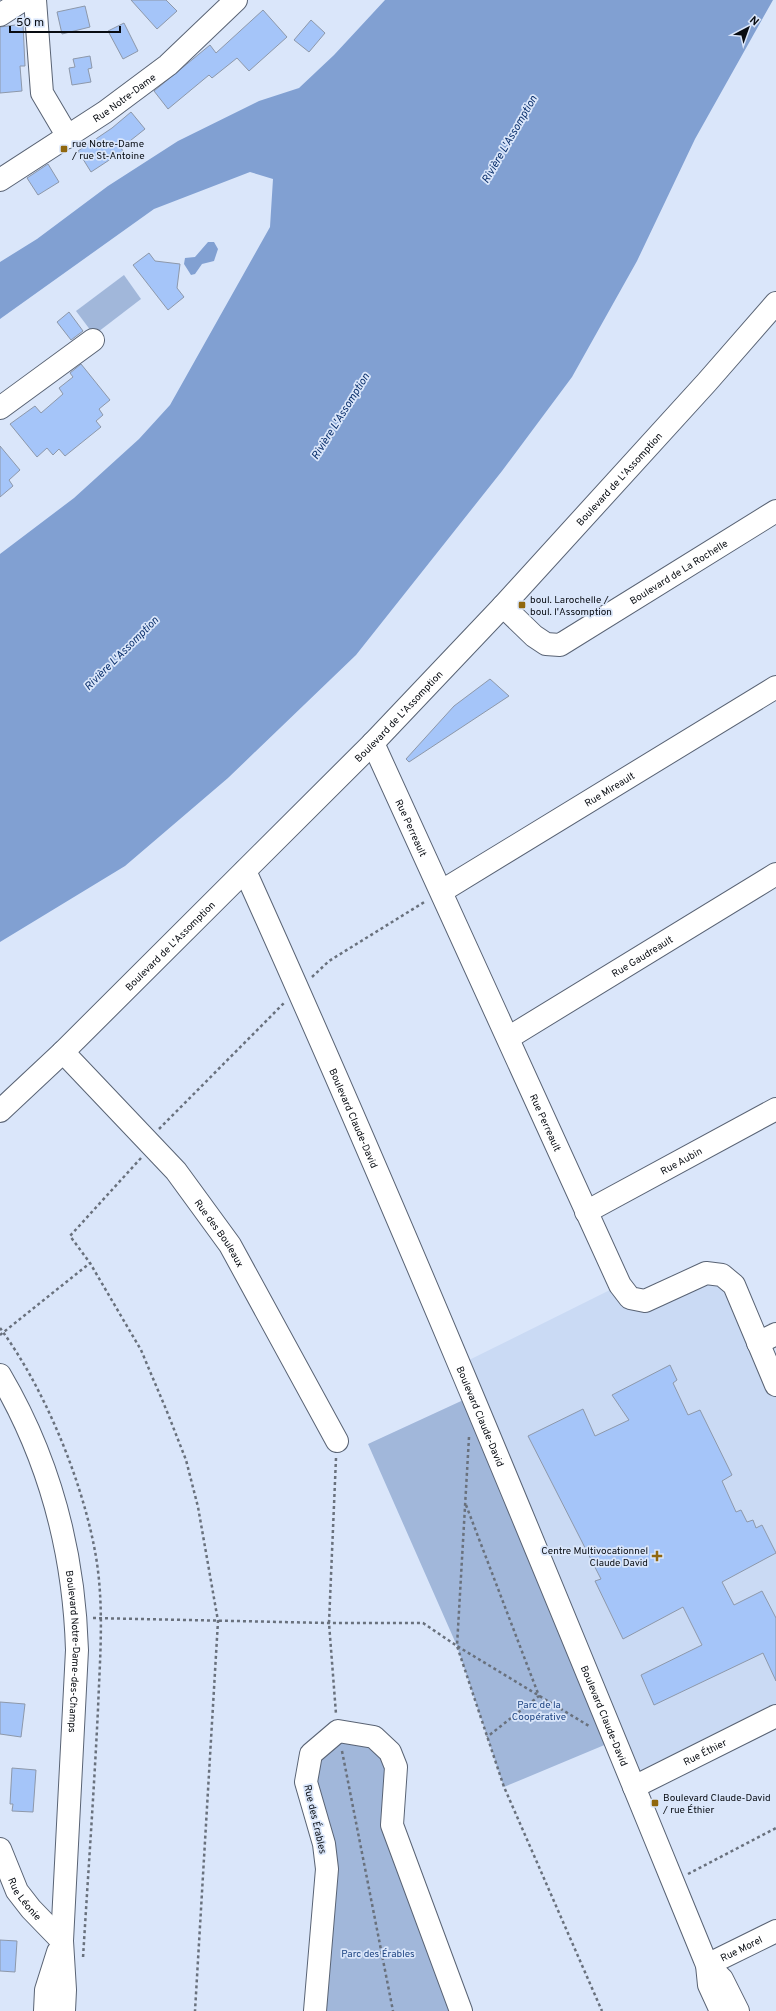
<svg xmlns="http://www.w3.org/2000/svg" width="776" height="2011" viewBox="0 0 776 2011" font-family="Overpass,sans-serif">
<rect width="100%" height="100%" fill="#dae6fa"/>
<path fill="#cadaf4" d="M722 1275 776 1385V1716L634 1787 467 1361 620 1285 630 1298Z"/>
<g fill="#a1b7da">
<path d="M124 275 141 299 94 335 76 311Z"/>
<path d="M472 1396 614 1741 504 1787 457 1646 368 1444Z"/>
<path d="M338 1731 390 1752 392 1825 461 2011H315L327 1869 311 1754Z"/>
</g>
<g fill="#81a0d2">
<path d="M385 0H773L695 139 637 261 572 377 502 471 356 655 228 778 125 866 0 942V554L74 498 139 439 170 405 270 227 273 179 250 172 154 209 0 319V262L37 239 108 186 178 141 259 101 299 88 334 55Z"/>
<path d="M208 242H214L218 249 214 261 202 264 195 274 191 275 184 264 185 258 195 257Z"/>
</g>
<g fill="#a5c5f9" stroke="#8d98aa">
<path d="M131 0H166L177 11 157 29Z"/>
<path d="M85 6 90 27 62 34 57 12Z"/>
<path d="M263 10 287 37 249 71 237 58 212 78 209 75 168 109 154 91 210 45 216 53Z"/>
<path d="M311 20 325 33 309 52 294 40Z"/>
<path d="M124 23 138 51 123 59 108 31Z"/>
<path d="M23 24 25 66H20L22 91 0 93V27Z"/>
<path d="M90 56 92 68 88 69 91 82 72 85 69 68 75 67 73 59Z"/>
<path d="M131 112 145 129 121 148 123 151 91 172 78 151 112 128Z"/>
<path d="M48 164 59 182 38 195 27 178Z"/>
<path d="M149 253 155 261 180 264 177 288 184 297 168 310 133 265Z"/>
<path d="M69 312 83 331 71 340 57 322Z"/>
<path d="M81 364 110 400 99 409 103 415 96 421 101 427 65 456 59 449 53 455 47 448 37 457 10 424 35 406 41 413 63 394 59 388 73 377 70 373Z"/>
<path d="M0 446 20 470 9 480 13 486 0 497Z"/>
<path d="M490 679 509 696 409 762 406 759 454 706Z"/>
<path d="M670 1365 677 1380 673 1383 688 1415 700 1410 732 1475 722 1481 736 1512 741 1510 747 1522 753 1520 756 1528 762 1525 776 1553 722 1582 734 1605 762 1591 776 1618V1681L763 1653 654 1705 641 1675 702 1645 683 1607 623 1639 595 1581 601 1579 528 1436 583 1409 595 1436 629 1420 612 1395Z"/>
<path d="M0 1702 25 1704 21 1737 0 1734Z"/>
<path d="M12 1768 36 1770 33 1812 12 1811 13 1804H10Z"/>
<path d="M0 1940 17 1941 15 1972 0 1971Z"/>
</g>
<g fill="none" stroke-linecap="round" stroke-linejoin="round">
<defs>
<g id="minor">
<path d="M35 0 42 93 68 137"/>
<path d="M0 15 23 0"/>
<path d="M0 408 93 340"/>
<path id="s1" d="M503 606 534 636 546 644 560 645 776 511"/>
<path id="s2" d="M373 743 620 1285 630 1298 645 1301 706 1273 722 1275 734 1285 776 1385"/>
<path id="s3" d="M245 871C408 1232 557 1599 707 1965L709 1985 721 2011"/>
<path id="s4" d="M442 891 776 687"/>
<path id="s5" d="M508 1038 776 874"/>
<path id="s6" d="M63 1052 176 1171 230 1245 337 1441"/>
<path id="s7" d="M0 1111 63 1052 373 743 503 606 707 382 776 303"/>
<path id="s8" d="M586 1212 776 1109"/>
<path d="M758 1343 776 1334"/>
<path id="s9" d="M634 1787 776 1716"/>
<path id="s10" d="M0 1849 17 1891 31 1909 62 1941"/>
<path id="s11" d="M707 1965 776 1931"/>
<path d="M714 1971 722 1979 738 2011"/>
<path d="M315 2011 327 1869 324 1844 306 1782 311 1754 338 1731 374 1737 390 1752 396 1767 392 1825 461 2011"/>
</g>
<g id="major">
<path id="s12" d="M0 180 105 112 168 65 236 0"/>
<path id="s13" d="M0 1375C50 1460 74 1551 77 1650L62 1941 65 1990 64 2011"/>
<path d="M45 2011 46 1990 58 1952"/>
</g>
</defs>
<use href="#minor" stroke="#596374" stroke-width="24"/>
<use href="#major" stroke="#596374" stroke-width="24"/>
<g stroke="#69717d" stroke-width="2.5" stroke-dasharray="3 3" stroke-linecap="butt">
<path d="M312 977 329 961 426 901"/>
<path d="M159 1129 285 1002"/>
<path d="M141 1158 70 1236 90 1263 141 1350 168 1414 186 1460 198 1507 218 1621 195 2011"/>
<path d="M0 1328C43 1386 80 1475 94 1546 105 1600 100 1655 98 1709 94 1792 88 1875 83 1958"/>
<path d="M0 1335 90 1263"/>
<path d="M469 1437 457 1646 589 1726"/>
<path d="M336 1458 329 1623 336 1714"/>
<path d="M466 1505 539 1696 487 1737"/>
<path d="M93 1618 329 1623H423L457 1646 504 1787 602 2011"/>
<path d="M342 1751 393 2011"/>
<path d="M688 1874 776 1828"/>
</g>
<use href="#minor" stroke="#fff" stroke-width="22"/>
<use href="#major" stroke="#fff" stroke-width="22"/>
</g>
<g fill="#90670e" stroke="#dae6fa" stroke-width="1.5">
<rect x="60" y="145" width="8" height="8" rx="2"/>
<rect x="518" y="601" width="8" height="8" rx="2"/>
<path d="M655 1550h4v4h4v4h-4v4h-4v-4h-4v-4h4z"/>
<rect x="651" y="1799" width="8" height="8" rx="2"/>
</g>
<g text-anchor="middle" stroke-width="3.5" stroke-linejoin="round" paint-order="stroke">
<g font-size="10" fill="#080c12" stroke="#dae6fa">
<text dy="4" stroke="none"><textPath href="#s12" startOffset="149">Rue Notre-Dame</textPath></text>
<text dy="4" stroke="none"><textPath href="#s7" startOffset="885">Boulevard de L'Assomption</textPath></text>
<text dy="4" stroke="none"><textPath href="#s1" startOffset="211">Boulevard de La Rochelle</textPath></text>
<text dy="4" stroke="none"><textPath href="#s7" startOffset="561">Boulevard de L'Assomption</textPath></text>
<text dy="4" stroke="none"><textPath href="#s4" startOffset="196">Rue Mireault</textPath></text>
<text dy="4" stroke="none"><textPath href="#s2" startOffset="93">Rue Perreault</textPath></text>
<text dy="4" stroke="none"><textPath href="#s7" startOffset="237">Boulevard de L'Assomption</textPath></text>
<text dy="4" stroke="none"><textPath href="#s5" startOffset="157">Rue Gaudreault</textPath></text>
<text dy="4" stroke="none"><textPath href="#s3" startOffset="270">Boulevard Claude-David</textPath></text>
<text dy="4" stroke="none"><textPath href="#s2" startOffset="417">Rue Perreault</textPath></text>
<text dy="4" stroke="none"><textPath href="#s8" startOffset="108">Rue Aubin</textPath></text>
<text dy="4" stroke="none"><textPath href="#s6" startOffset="240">Rue des Bouleaux</textPath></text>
<text dy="4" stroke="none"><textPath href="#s3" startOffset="594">Boulevard Claude-David</textPath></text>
<text dy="4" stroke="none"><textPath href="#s13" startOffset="290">Boulevard Notre-Dame-des-Champs</textPath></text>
<text dy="4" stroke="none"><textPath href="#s3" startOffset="918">Boulevard Claude-David</textPath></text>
<text dy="4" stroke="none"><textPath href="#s9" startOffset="79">Rue Éthier</textPath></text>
<text transform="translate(316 1819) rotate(77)" y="4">Rue des Érables</text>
<text dy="4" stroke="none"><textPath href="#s10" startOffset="56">Rue Léonie</textPath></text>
<text dy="4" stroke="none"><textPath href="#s11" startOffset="38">Rue Morel</textPath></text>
</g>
<g font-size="10" fill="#080c12" stroke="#dae6fa" text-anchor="start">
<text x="72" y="147">rue Notre-Dame<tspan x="72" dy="12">/ rue St-Antoine</tspan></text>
<text x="530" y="603">boul. Larochelle /<tspan x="530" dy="12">boul. l'Assomption</tspan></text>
<text x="648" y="1554" text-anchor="end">Centre Multivocationnel<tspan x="648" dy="12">Claude David</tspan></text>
<text x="663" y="1801">Boulevard Claude-David<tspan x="663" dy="12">/ rue Éthier</tspan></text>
</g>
<g font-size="10" fill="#214784" stroke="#dae6fa">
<text x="539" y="1708">Parc de la<tspan x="539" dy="12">Coopérative</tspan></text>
<text x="378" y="1957">Parc des Érables</text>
</g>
<g font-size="11" font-style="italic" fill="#0c316d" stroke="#dae6fa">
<text transform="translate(509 139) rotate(-60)" y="4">Rivière L'Assomption</text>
<text transform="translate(340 416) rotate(-58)" y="4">Rivière L'Assomption</text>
<text transform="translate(121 653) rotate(-45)" y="4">Rivière L'Assomption</text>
</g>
</g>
<g transform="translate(748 28) rotate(41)" stroke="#dae6fa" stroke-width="3" paint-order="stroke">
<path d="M0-3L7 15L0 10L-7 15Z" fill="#080c12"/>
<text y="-6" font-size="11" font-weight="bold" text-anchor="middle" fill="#080c12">N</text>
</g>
<path d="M10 26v6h110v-6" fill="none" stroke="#080c12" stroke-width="2"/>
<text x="16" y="26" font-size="12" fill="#080c12" stroke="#dae6fa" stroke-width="3" paint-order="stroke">50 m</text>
</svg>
